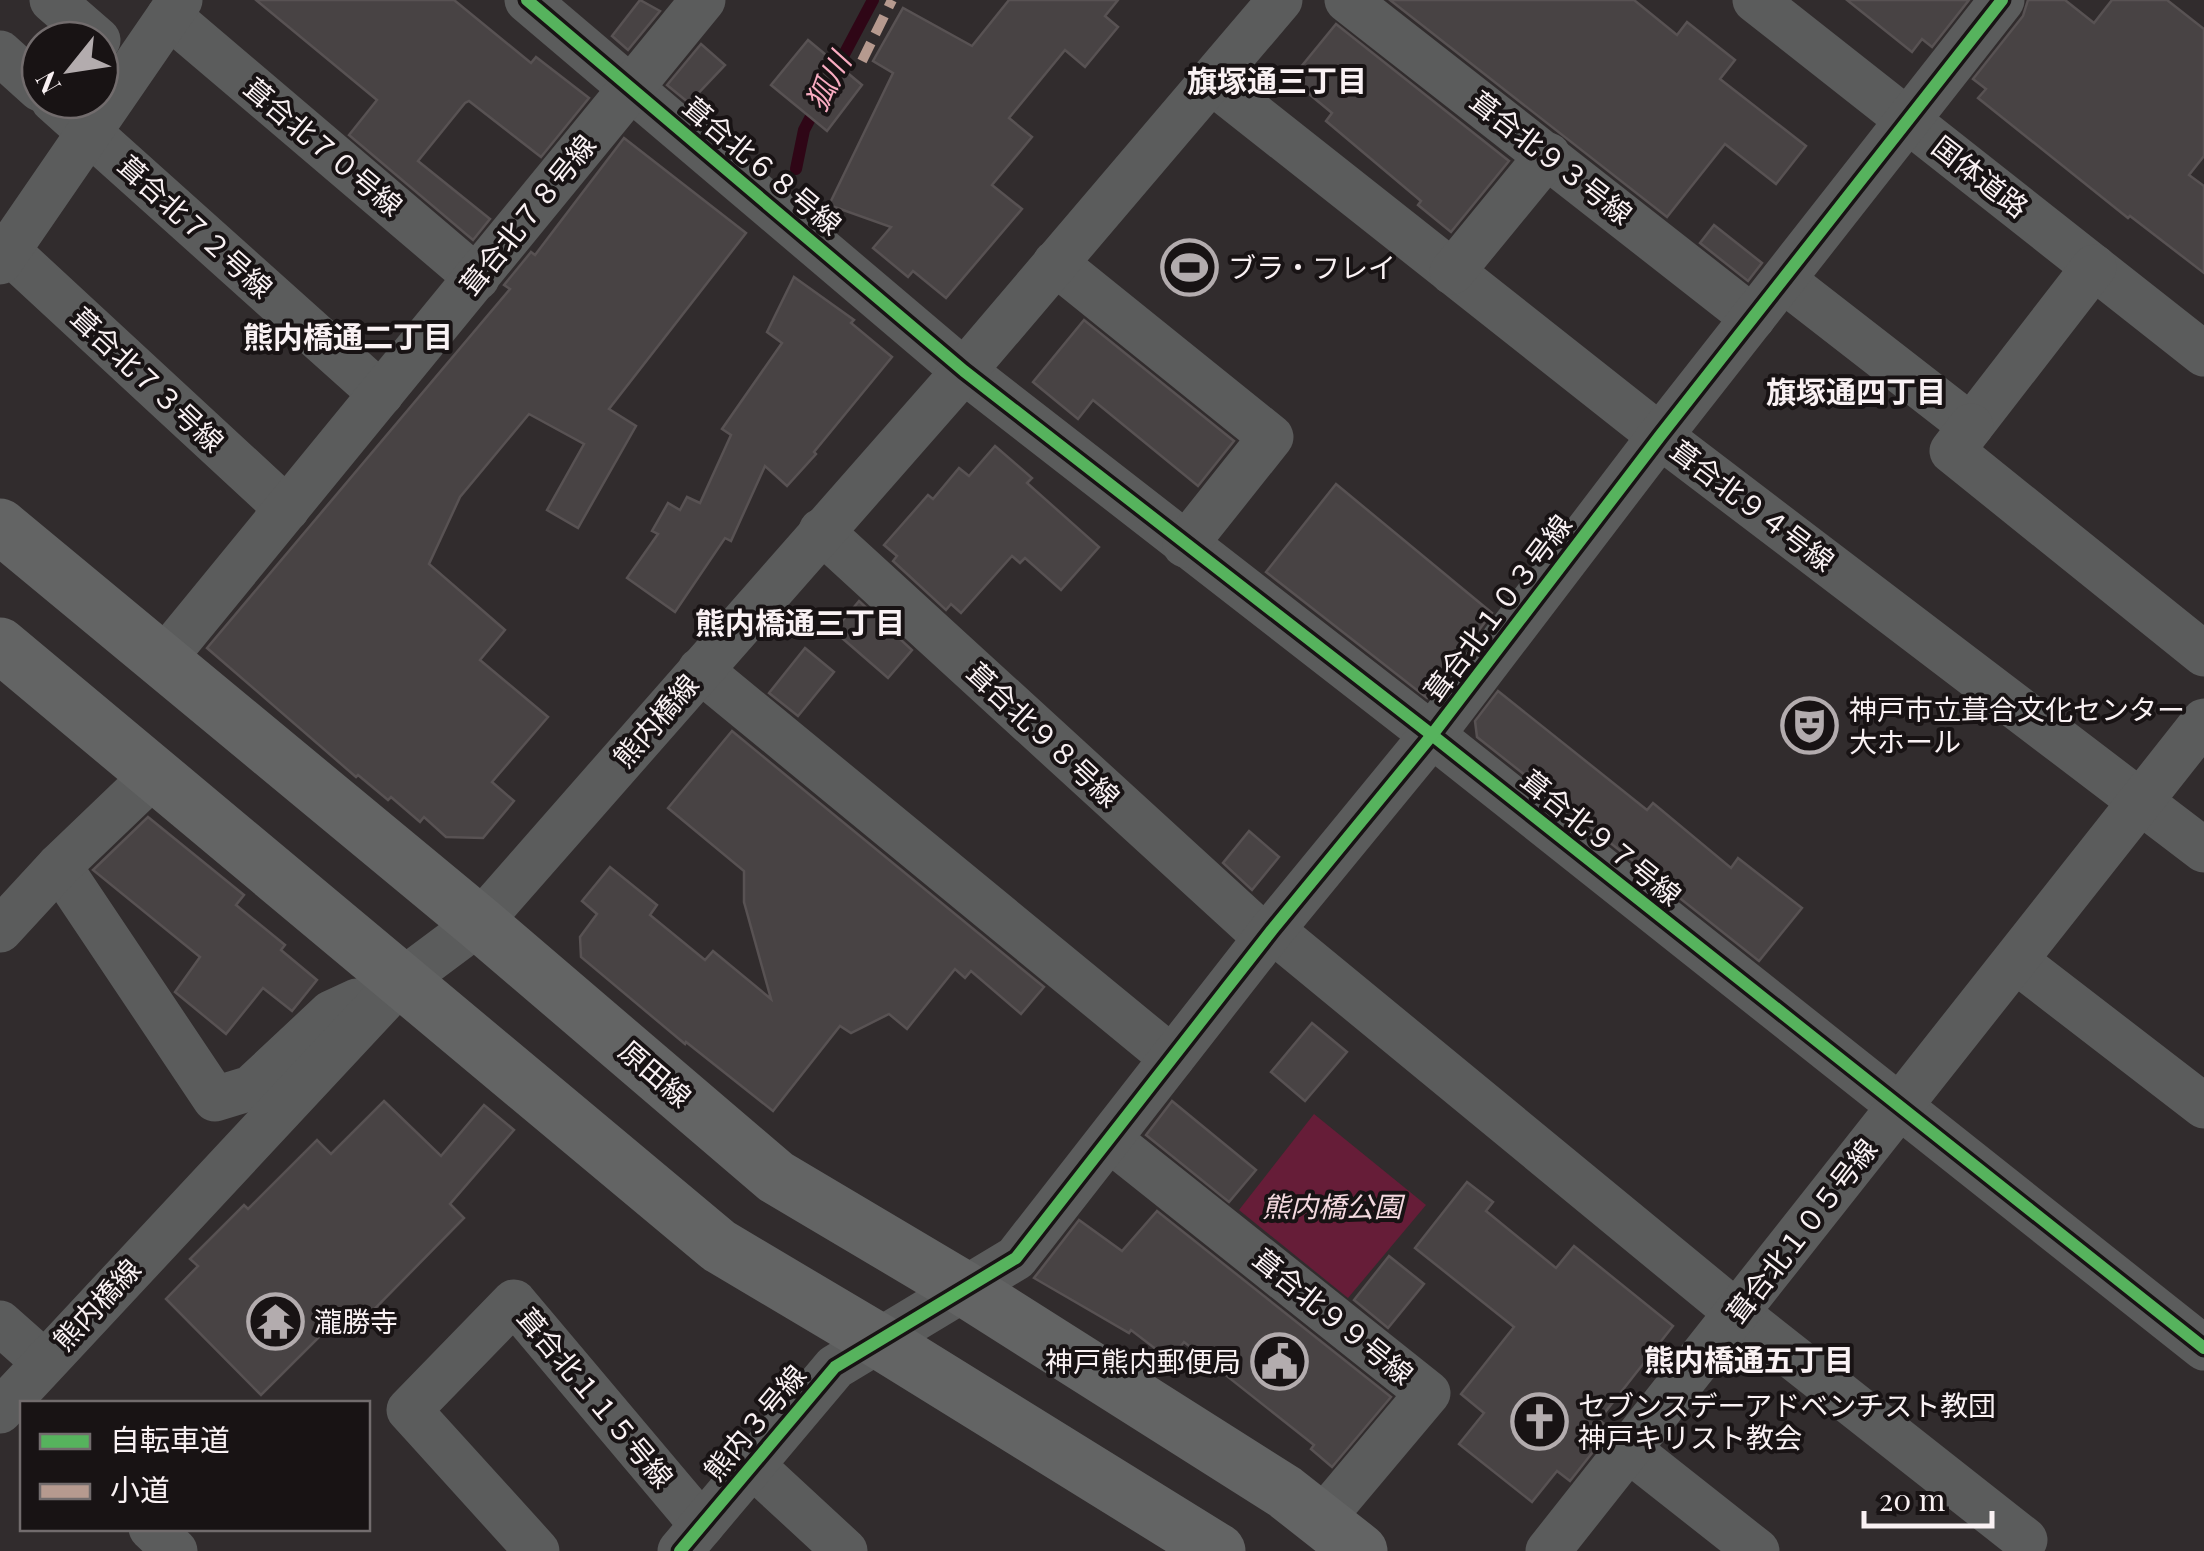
<svg xmlns="http://www.w3.org/2000/svg" width="2204" height="1551" viewBox="0 0 2204 1551" font-family="'Playfair Display','Noto Sans JP',serif">
<rect width="100%" height="100%" fill="#312c2d"/>
<path fill="#661d38" d="M1314 1114 1426 1205 1348 1298 1239 1210Z"/>
<g fill="none" stroke-linecap="round" stroke-linejoin="round">
<g stroke="#2f0616" stroke-width="12">
<path d="M831 79 873 0"/>
<path d="M796 169 804 130 817 105"/>
</g>
</g>
<g fill="#484344" stroke="#585253" stroke-width="2.5">
<path d="M256 0H454L531 63 536 57 589 98 541 157 469 101 465 103 418 161 490 219 473 240 349 135 377 100Z"/>
<path d="M640 0 660 11 628 50 612 36Z"/>
<path d="M1009 0H1118L1105 16 1118 27 1085 67 1065 50 1009 118 1032 137 992 185 1022 209 946 298 913 271 908 277 873 248 891 227 829 205 893 73 873 61 903 8 972 46Z"/>
<path d="M1390 0H1634L1677 35 1687 22 1735 60 1720 79 1806 146 1776 184 1725 144 1667 217Z"/>
<path d="M1847 0H1969L1932 47 1922 39 1912 52Z"/>
<path d="M2028 0H2065L2094 23 2112 0H2167L2204 29V156L2189 175 2204 186V273L2130 216 2128 218 1978 98 1986 89 1973 79 2023 16Z"/>
<path d="M1336 24 1509 161 1451 232 1418 205 1421 201 1326 121 1332 113 1291 79Z"/>
<path d="M808 40 862 85 827 131 771 85Z"/>
<path d="M701 44 725 65 689 103 667 85Z"/>
<path d="M624 138 746 233 609 409 636 426 578 528 547 510 584 444 529 414 460 497 429 564 505 630 480 660 548 717 492 782 514 801 483 838 446 837 424 817 420 822 391 797 388 800 358 775 356 777 207 648 510 289 504 285 531 252 535 255Z"/>
<path d="M1714 225 1762 263 1748 281 1700 243Z"/>
<path d="M794 277 854 320 851 323 892 357 814 452 816 454 787 486 765 466 731 541 725 538 675 612 627 578 658 534 652 531 668 503 680 510 687 497 700 503 731 435 722 429 782 343 767 332Z"/>
<path d="M1084 320 1234 441 1198 486 1093 400 1078 419 1033 382Z"/>
<path d="M995 446 1032 478 1027 483 1099 547 1061 590 1025 558 1020 563 1012 556 961 613 951 604 946 610 893 561 897 556 884 545 928 495 933 499 959 468 969 476Z"/>
<path d="M1336 484 1492 613 1427 698 1266 572Z"/>
<path d="M859 601 912 650 888 678 834 631Z"/>
<path d="M805 648 834 672 798 716 769 693Z"/>
<path d="M1498 691 1647 810 1653 803 1731 868 1738 858 1802 908 1759 961 1477 737 1475 721Z"/>
<path d="M732 731 1044 987 1021 1014 971 971 965 978 955 969 907 1029 889 1014 851 1033 840 1026 773 1111 686 1042 685 1044 581 957 580 937 597 914 582 901 610 867 657 905 650 915 705 960 713 951 771 999 744 902V871L668 808Z"/>
<path d="M148 817 244 895 236 905 285 945 281 950 317 980 292 1011 263 988 226 1034 175 992 200 957 93 870Z"/>
<path d="M1249 831 1279 857 1252 890 1223 863Z"/>
<path d="M1312 1023 1347 1052 1305 1101 1271 1072Z"/>
<path d="M384 1101 441 1156 484 1105 514 1130 450 1204 464 1218 349 1335 335 1321 261 1395 166 1299 198 1266 190 1259 244 1205 248 1209 317 1140 331 1154Z"/>
<path d="M1172 1101 1256 1170 1229 1202 1146 1135Z"/>
<path d="M1467 1182 1493 1202 1486 1211 1556 1268 1574 1246 1673 1326 1599 1420 1611 1429 1570 1481 1557 1471 1532 1502 1459 1444 1484 1413 1461 1394 1514 1327 1415 1248Z"/>
<path d="M1157 1211 1391 1397 1332 1467 1311 1449 1314 1445 1184 1342 1170 1360 1131 1330 1129 1333 1034 1278 1079 1220 1122 1251Z"/>
<path d="M1389 1256 1424 1284 1388 1328 1354 1300Z"/>
</g>
<g fill="none" stroke-linecap="round" stroke-linejoin="round">
<g stroke="#5b5c5c" stroke-width="45">
<path d="M52 0 98 40"/>
<path d="M527 0 964 371 1432 735 2204 1348"/>
<path d="M1347 0 1753 318"/>
<path d="M1755 0 2204 354"/>
<path d="M169 16 477 278"/>
<path d="M0 53 40 89"/>
<path d="M1211 81 1660 436 2204 850"/>
<path d="M53 100 381 394"/>
<path d="M8 251 287 509"/>
<path d="M0 262 180 0"/>
<path d="M1055 263 1271 437 1185 545"/>
<path d="M1452 272 1548 155"/>
<path d="M1783 280 1971 426 2094 267"/>
<path d="M1971 426 1952 451 2204 654"/>
<path d="M821 531 1266 938"/>
<path d="M162 661 703 0"/>
<path d="M700 670 1172 1058"/>
<path d="M59 866 215 1099 251 1088 331 1013 357 1001"/>
<path d="M0 930 59 866 155 774"/>
<path d="M1272 930 1737 1313 2025 1540"/>
<path d="M2016 961 2204 1106"/>
<path d="M1110 1140 1428 1393 1322 1519"/>
<path d="M0 1323 44 1362"/>
<path d="M0 1411 400 982 479 923 964 371 1280 0"/>
<path d="M1629 1450 1757 1551"/>
<path d="M752 1465 845 1551"/>
<path d="M151 1528 175 1551"/>
<path d="M537 1551 409 1410 514 1302 702 1525"/>
<path d="M680 1551 835 1367 1016 1258 1272 930 1432 735 1660 436 2002 0"/>
<path d="M1548 1551 2204 721"/>
</g>
<g stroke="#636464" stroke-width="55">
<path d="M0 526 479 923 776 1177 963 1288 1285 1492 1360 1551"/>
<path d="M0 645 719 1246 879 1341 1218 1551"/>
</g>
<path stroke="#b69a8f" stroke-width="10" stroke-dasharray="20 10" stroke-linecap="butt" d="M862 61 892 0"/>
<defs>
<g id="cycleway">
<path d="M527 0 964 371 1432 735 2204 1348"/>
<path d="M680 1551 835 1367 1016 1258 1272 930 1432 735 1660 436 2002 0"/>
</g>
</defs>
<use href="#cycleway" stroke="#181314" stroke-width="19"/>
<use href="#cycleway" stroke="#56b35d" stroke-width="12"/>
</g>
<defs>
<symbol id="stadium-ring" viewBox="-11 -11 22 22"><circle r="9.5" fill="#181314" stroke="#b3acae" stroke-width="1.5"/><path d="M0-5a6.5 5 0 1 0 0 10a6.5 5 0 1 0 0-10ZM-3.5-1.8h7v3.6h-7Z" fill="#b3acae"/></symbol>
<symbol id="theatre-ring" viewBox="-11 -11 22 22"><circle r="9.5" fill="#181314" stroke="#b3acae" stroke-width="1.5"/><path d="M-5-5.5Q0-4 5-5.5V0Q5 5 0 6Q-5 5-5 0ZM-3.3-2.5H-1v1.5H-3.3ZM1-2.5H3.3v1.5H1ZM-2.8 1Q0 5.5 2.8 1Z" fill="#b3acae"/></symbol>
<symbol id="temple-ring" viewBox="-11 -11 22 22"><circle r="9.5" fill="#181314" stroke="#b3acae" stroke-width="1.5"/><path d="M0-6L5-2H3V0L6.5 2.5H4V6H1.5V3h-3V6H-4V2.5H-6.5L-3 0V-2H-5Z" fill="#b3acae"/></symbol>
<symbol id="civic-ring" viewBox="-11 -11 22 22"><circle r="9.5" fill="#181314" stroke="#b3acae" stroke-width="1.5"/><path d="M-.6-6.5H3V-4.5H.6V-3L4-1V1h2V6H-6V1h2V-1L-.6-3ZM-1.2 2.5V6h2.4V2.5Z" fill="#b3acae"/></symbol>
<symbol id="church-ring" viewBox="-11 -11 22 22"><circle r="9.5" fill="#181314" stroke="#b3acae" stroke-width="1.5"/><path d="M-1.2-6h2.4v3.5h3.3v2.4h-3.3V6h-2.4V-.1h-3.3v-2.4h3.3Z" fill="#b3acae"/></symbol>
</defs>
<g fill-rule="evenodd">
<use href="#stadium-ring" x="1158" y="236" width="63" height="63"/>
<use href="#theatre-ring" x="1778" y="694" width="63" height="63"/>
<use href="#temple-ring" x="244" y="1290" width="63" height="63"/>
<use href="#civic-ring" x="1248" y="1330" width="63" height="63"/>
<use href="#church-ring" x="1508" y="1390" width="63" height="63"/>
</g>
<g text-anchor="middle" stroke-width="8" stroke-linejoin="round" paint-order="stroke">
<g font-size="28" fill="#f9f1f3" stroke="#181314">
<text transform="translate(323 147) rotate(40)" y="10">葺合北７０号線</text>
<text transform="translate(1551 158) rotate(38)" y="10">葺合北９３号線</text>
<text transform="translate(762 166) rotate(40)" y="10">葺合北６８号線</text>
<text transform="translate(1980 177) rotate(38)" y="10">国体道路</text>
<text transform="translate(528 215) rotate(-51)" y="10">葺合北７８号線</text>
<text transform="translate(195 227) rotate(42)" y="10">葺合北７２号線</text>
<text transform="translate(147 380) rotate(43)" y="10">葺合北７３号線</text>
<text transform="translate(1752 506) rotate(37)" y="10">葺合北９４号線</text>
<text transform="translate(1498 608) rotate(-53)" y="10">葺合北１０３号線</text>
<text transform="translate(656 721) rotate(-49)" y="10">熊内橋線</text>
<text transform="translate(1043 735) rotate(43)" y="10">葺合北９８号線</text>
<text transform="translate(1601 838) rotate(39)" y="10">葺合北９７号線</text>
<text transform="translate(655 1074) rotate(41)" y="10">原田線</text>
<text transform="translate(1802 1231) rotate(-52)" y="10">葺合北１０５号線</text>
<text transform="translate(97 1305) rotate(-47)" y="10">熊内橋線</text>
<text transform="translate(1333 1317) rotate(39)" y="10">葺合北９９号線</text>
<text transform="translate(595 1398) rotate(50)" y="10">葺合北１１５号線</text>
<text transform="translate(755 1423) rotate(-50)" y="10">熊内３号線</text>
</g>
<g font-size="28" fill="#f9f1f3" stroke="#181314" text-anchor="start">
<text x="1228" y="278">ブラ・フレイ</text>
<text x="1849" y="720">神戸市立葺合文化センター<tspan x="1849" dy="32">大ホール</tspan></text>
<text x="314" y="1332">瀧勝寺</text>
<text x="1241" y="1372" text-anchor="end">神戸熊内郵便局</text>
<text x="1578" y="1416">セブンスデーアドベンチスト教団<tspan x="1578" dy="32">神戸キリスト教会</tspan></text>
</g>
<g font-size="28" font-style="italic" fill="#f4d9df" stroke="#181314">
<text x="1332" y="1217">熊内橋公園</text>
</g>
<g font-size="30" font-style="italic" fill="#f9acc1" stroke="#181314">
<text transform="translate(829 82) rotate(-62)" y="10">狐川</text>
</g>
<g font-size="30" font-weight="bold" fill="#f9f1f3" stroke="#181314">
<text x="1277" y="92">旗塚通三丁目</text>
<text x="348" y="348">熊内橋通二丁目</text>
<text x="1856" y="403">旗塚通四丁目</text>
<text x="800" y="634">熊内橋通三丁目</text>
<text x="1749" y="1371">熊内橋通五丁目</text>
</g>
</g>
<rect x="20" y="1401" width="350" height="130" fill="#181314" stroke="#726c6d" stroke-width="2.5"/>
<rect x="40" y="1434" width="50" height="15" fill="#56b35d" stroke="#726c6d" stroke-width="2.5"/>
<text x="110" y="1451" font-size="30" fill="#f9f1f3">自転車道</text>
<rect x="40" y="1484" width="50" height="15" fill="#b69a8f" stroke="#726c6d" stroke-width="2.5"/>
<text x="110" y="1501" font-size="30" fill="#f9f1f3">小道</text>
<g transform="translate(70 70) rotate(240)"><circle r="48" fill="#181314" stroke="#726c6d" stroke-width="2.5"/>
<path d="M0-8L18 38L0 25L-18 38Z" fill="#b3acae"/>
<text y="-15" font-size="28" font-weight="bold" text-anchor="middle" fill="#f9f1f3">N</text>
</g>
<path d="M1864 1511v15h128v-15" fill="none" stroke="#f9f1f3" stroke-width="5"/>
<text x="1879" y="1511" font-size="30" fill="#f9f1f3" stroke="#181314" stroke-width="8" paint-order="stroke">20 m</text>
</svg>
